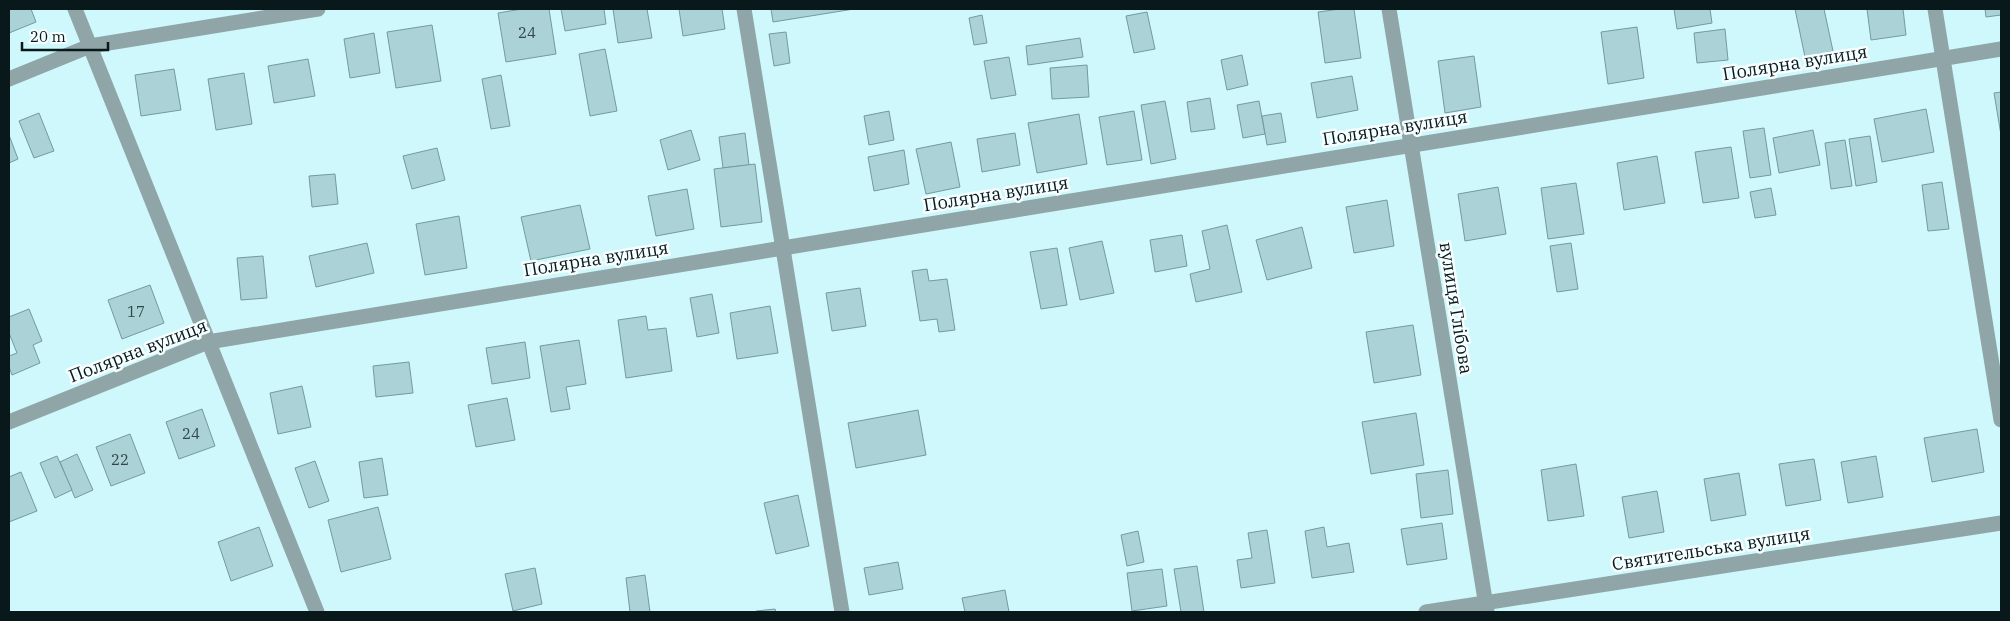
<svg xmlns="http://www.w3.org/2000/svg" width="2010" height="621" viewBox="0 0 2010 621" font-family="'IBM Plex Serif',serif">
<rect width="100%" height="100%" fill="#cef8fc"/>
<g fill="#aad2d7" stroke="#749a9f">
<path d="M9 9H31L36 22 9 33Z"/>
<path d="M522 9H549L556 54 506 62 498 13Z"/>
<path d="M561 9H604L606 24 565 31Z"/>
<path d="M613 9H647L652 38 618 43Z"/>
<path d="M679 9H722L725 29 683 36Z"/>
<path d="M771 9H854L773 22Z"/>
<path d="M1340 9H1354L1361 58 1325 63 1318 12Z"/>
<path d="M1674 9H1710L1712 23 1677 29Z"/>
<path d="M1795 9H1824L1833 51 1805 57Z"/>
<path d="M1867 9H1903L1906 35 1871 40Z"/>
<path d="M1985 9H2001V15L1986 17Z"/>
<path d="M1147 12 1155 49 1134 53 1126 16Z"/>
<path d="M982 15 987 43 974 45 969 18Z"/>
<path d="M432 25 441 81 396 88 387 32Z"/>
<path d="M1637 27 1644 78 1608 84 1601 32Z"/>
<path d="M1725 29 1728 60 1697 63 1694 33Z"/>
<path d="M786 32 790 63 774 66 769 34Z"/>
<path d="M374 33 380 73 350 78 344 39Z"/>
<path d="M1080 38 1083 57 1028 65 1026 46Z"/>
<path d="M605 49 617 111 590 116 579 54Z"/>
<path d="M1242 55 1248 85 1227 90 1221 60Z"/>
<path d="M1474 56 1481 107 1445 113 1438 61Z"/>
<path d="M1009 57 1016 95 991 99 984 61Z"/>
<path d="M308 59 315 96 274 103 268 66Z"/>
<path d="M1087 65 1089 97 1052 99 1050 68Z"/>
<path d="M174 69 181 110 141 116 135 75Z"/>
<path d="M244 73 252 124 216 130 208 79Z"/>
<path d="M501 75 510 126 491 129 482 79Z"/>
<path d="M1352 76 1358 110 1317 118 1311 83Z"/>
<path d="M2001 92V135L1994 93Z"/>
<path d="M1210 98 1215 129 1191 132 1187 102Z"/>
<path d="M1165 101 1176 159 1151 164 1141 105Z"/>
<path d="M1259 101 1265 134 1243 138 1237 105Z"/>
<path d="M1926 109 1934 152 1882 162 1874 119Z"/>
<path d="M889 111 894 140 869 145 864 116Z"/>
<path d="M1134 111 1142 160 1107 165 1099 117Z"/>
<path d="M39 113 54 151 34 158 19 121Z"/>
<path d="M1281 113 1286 142 1267 145 1262 116Z"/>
<path d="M1079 114 1087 164 1037 173 1028 123Z"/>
<path d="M1764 128 1771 175 1750 178 1743 131Z"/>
<path d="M691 130 700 160 668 170 660 140Z"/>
<path d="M1813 130 1820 165 1779 173 1773 138Z"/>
<path d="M745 133 749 165 723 168 719 137Z"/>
<path d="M1015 133 1020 165 982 172 977 139Z"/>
<path d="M9 135 18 159 9 163Z"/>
<path d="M1870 136 1877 182 1856 186 1849 139Z"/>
<path d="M1845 140 1852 186 1831 189 1825 143Z"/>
<path d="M951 142 960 187 926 194 916 149Z"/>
<path d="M1731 147 1739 198 1703 203 1695 152Z"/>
<path d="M437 148 445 180 412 189 403 156Z"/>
<path d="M904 150 909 184 874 191 868 157Z"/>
<path d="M1657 156 1665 203 1624 210 1617 163Z"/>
<path d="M755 164 762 222 721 227 714 169Z"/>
<path d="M335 174 338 204 312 207 309 176Z"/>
<path d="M1942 182 1949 229 1928 231 1922 185Z"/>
<path d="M1576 183 1584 234 1548 239 1541 188Z"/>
<path d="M1498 187 1506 234 1465 241 1458 194Z"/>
<path d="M1771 188 1776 215 1755 218 1750 192Z"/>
<path d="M687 189 694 229 656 236 648 196Z"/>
<path d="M1387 200 1394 246 1354 253 1346 207Z"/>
<path d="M580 205 590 249 531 261 521 217Z"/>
<path d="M459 216 467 268 425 275 416 224Z"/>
<path d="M1227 225 1242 292 1196 302 1190 274 1210 269 1202 231Z"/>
<path d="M1302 227 1312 268 1267 280 1256 240Z"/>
<path d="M1182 235 1187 266 1155 272 1150 240Z"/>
<path d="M1102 241 1114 293 1080 300 1069 248Z"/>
<path d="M367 243 374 273 316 287 309 256Z"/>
<path d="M1571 243 1578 289 1557 292 1550 246Z"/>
<path d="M1057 248 1067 305 1041 309 1030 252Z"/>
<path d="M263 256 267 298 241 300 237 258Z"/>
<path d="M927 269 929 281 947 279 955 330 939 332 937 319 920 321 912 271Z"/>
<path d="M150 285 164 323 122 339 108 300Z"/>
<path d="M860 288 866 326 832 331 826 293Z"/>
<path d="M712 294 719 333 697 337 690 298Z"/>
<path d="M770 306 778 353 737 359 730 313Z"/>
<path d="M29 309 42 341 33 345 40 363 12 375 9 367V356L17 353 9 333V317Z"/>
<path d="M646 316 648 330 666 328 672 371 626 378 618 320Z"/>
<path d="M1413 325 1421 375 1374 383 1366 332Z"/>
<path d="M579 340 586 384 566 387 570 409 551 412 540 346Z"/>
<path d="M525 342 530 378 492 384 486 348Z"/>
<path d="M409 362 413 393 376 397 373 366Z"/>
<path d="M302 386 311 427 278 434 270 393Z"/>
<path d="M507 398 515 440 476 447 468 405Z"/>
<path d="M202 409 215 446 179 459 166 422Z"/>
<path d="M918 410 926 455 856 468 848 423Z"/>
<path d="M1416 413 1424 465 1371 474 1362 422Z"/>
<path d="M1977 429 1984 472 1932 482 1924 438Z"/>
<path d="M130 434 145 473 111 486 96 447Z"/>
<path d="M77 454 93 490 75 498 60 462Z"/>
<path d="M57 456 72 490 55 498 40 463Z"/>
<path d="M1876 456 1883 497 1848 503 1841 462Z"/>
<path d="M382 458 388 495 364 498 359 462Z"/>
<path d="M1814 459 1821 500 1786 506 1779 464Z"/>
<path d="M315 461 329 501 309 508 295 468Z"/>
<path d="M1576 464 1584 516 1548 521 1541 470Z"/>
<path d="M1448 470 1453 514 1421 518 1416 474Z"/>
<path d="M21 472 37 511 9 522V477Z"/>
<path d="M1739 473 1746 515 1711 521 1704 479Z"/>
<path d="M1657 491 1664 532 1629 538 1622 497Z"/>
<path d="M798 495 809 546 776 554 764 503Z"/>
<path d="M378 507 391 559 341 572 328 520Z"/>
<path d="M1442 523 1447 559 1407 565 1401 529Z"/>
<path d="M259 527 273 566 231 581 218 542Z"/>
<path d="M1324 527 1327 547 1349 543 1354 572 1312 578 1305 531Z"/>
<path d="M1267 530 1275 583 1241 588 1237 560 1252 558 1248 533Z"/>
<path d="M1138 531 1144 562 1127 566 1121 535Z"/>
<path d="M898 562 903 589 869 595 864 568Z"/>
<path d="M1197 566 1204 612H1181L1174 569Z"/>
<path d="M535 568 542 604 513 611 505 574Z"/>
<path d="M1162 569 1167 606 1132 611 1127 573Z"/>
<path d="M645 575 650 612H630L626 578Z"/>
<path d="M1005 590 1009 612H965L962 598Z"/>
<path d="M775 609 776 612H756V611Z"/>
</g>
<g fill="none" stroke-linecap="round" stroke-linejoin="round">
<g stroke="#90a5a7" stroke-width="15">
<path d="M75 9 317 612"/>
<path d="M744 9 842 612"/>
<path d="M1389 9 1487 612"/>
<path d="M1935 9 2001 420"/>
<path d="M9 79 90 46 318 9"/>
<path d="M9 422 208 342 2001 49"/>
<path d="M1426 612 2001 523"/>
</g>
</g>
<g text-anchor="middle" stroke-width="5" stroke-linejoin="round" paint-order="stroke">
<g font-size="15" fill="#314649">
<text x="527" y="38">24</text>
<text x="136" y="317">17</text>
<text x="191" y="439">24</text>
<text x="120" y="465">22</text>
</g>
<g font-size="18" fill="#09181a" stroke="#f6feff">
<text transform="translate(1795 63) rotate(-9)" y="6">Полярна вулиця</text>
<text transform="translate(1395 128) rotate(-9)" y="6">Полярна вулиця</text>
<text transform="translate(996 194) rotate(-9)" y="6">Полярна вулиця</text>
<text transform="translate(596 259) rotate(-9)" y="6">Полярна вулиця</text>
<text transform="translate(1456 308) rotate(81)" y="6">вулиця Глібова</text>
<text transform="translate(138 351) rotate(-21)" y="6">Полярна вулиця</text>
<text transform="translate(1711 549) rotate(-9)" y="6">Святительська вулиця</text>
</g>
</g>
<rect width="2010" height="621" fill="none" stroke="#09181a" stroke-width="20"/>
<path d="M22 42v8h86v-8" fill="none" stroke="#09181a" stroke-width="2.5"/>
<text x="30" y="42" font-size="15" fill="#09181a" stroke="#f6feff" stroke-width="4" paint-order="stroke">20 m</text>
</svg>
